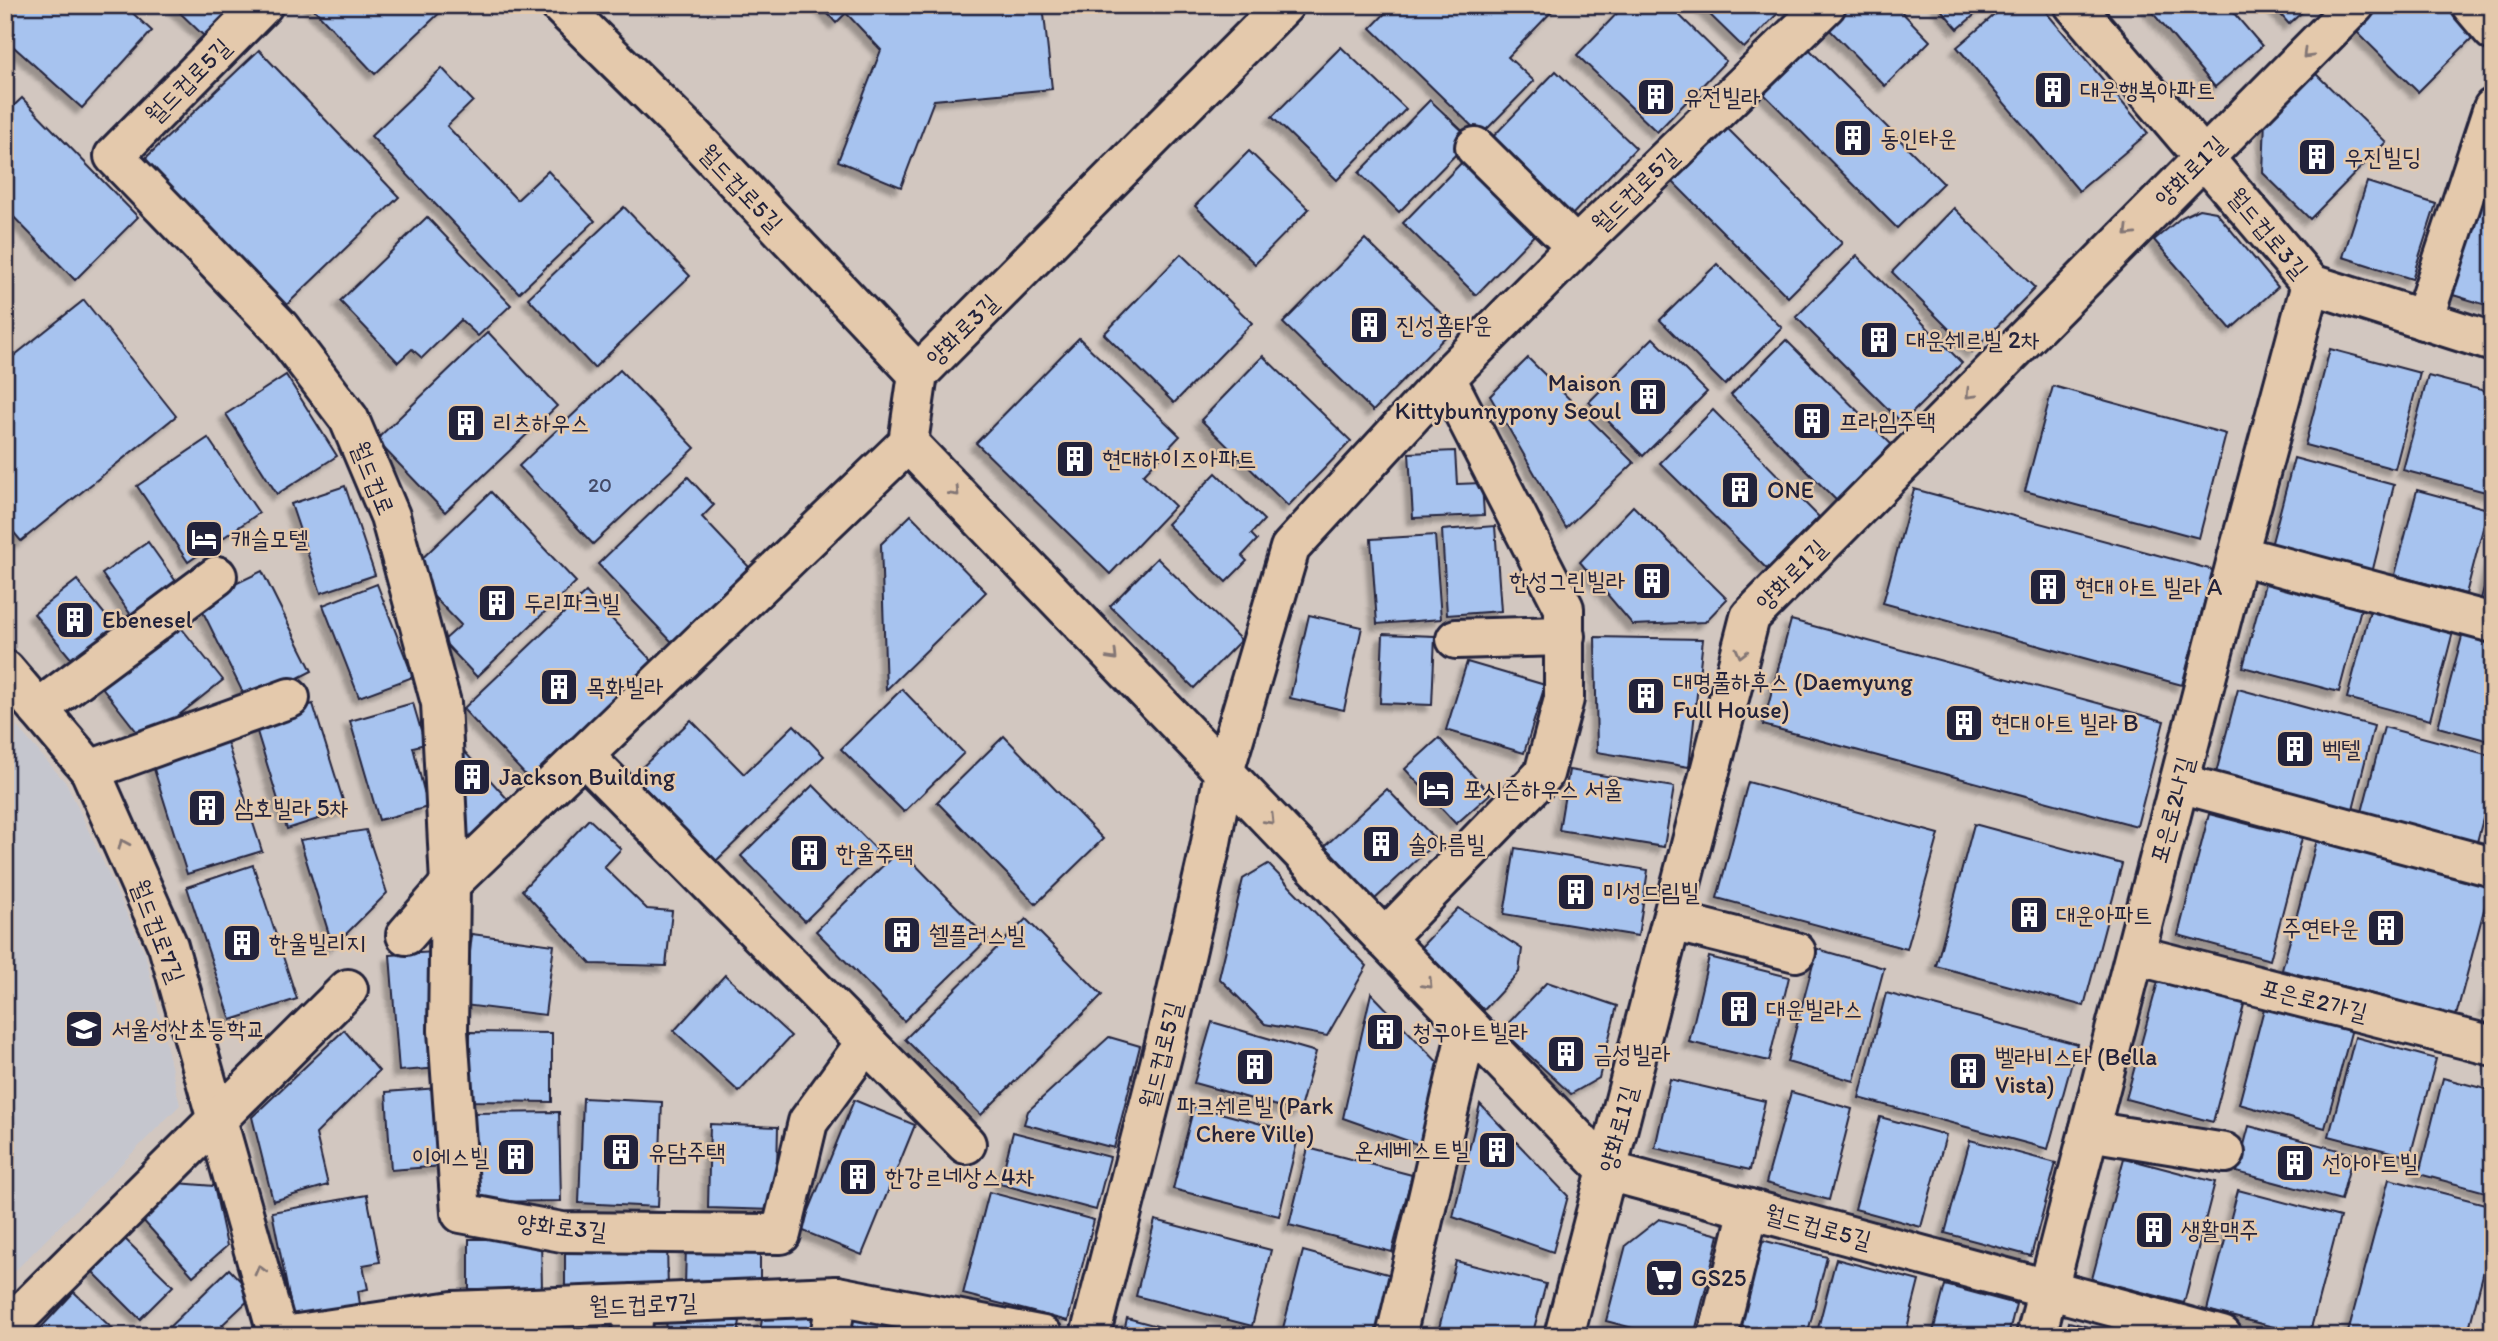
<svg xmlns="http://www.w3.org/2000/svg" width="2498" height="1341" viewBox="0 0 2498 1341" font-family="Itim,'Poor Story',sans-serif">
<defs>
<filter id="shadow"><feDropShadow dx="-6" dy="6" stdDeviation="2" flood-color="#0004"/></filter>
</defs>
<rect width="100%" height="100%" fill="#d2c7c0"/>
<filter id="ink" filterUnits="userSpaceOnUse"><feTurbulence type="fractalNoise" baseFrequency=".0143" numOctaves="2"/><feDisplacementMap in="SourceGraphic" scale="14" xChannelSelector="R" yChannelSelector="G"/><feConvolveMatrix kernelMatrix="1 2 1 2 8 2 1 2 1" color-interpolation-filters="sRGB"/></filter>
<g filter="url(#ink)">
<path fill="#c5c6ce" d="M5 713 67 784 145 953 180 1105 5 1281Z"/>
<g fill="#a7c3ef" stroke="#22223b" stroke-width="2" filter="url(#shadow)">
<path d="M17 5H124L152 31 82 108 5 39V18Z"/>
<path d="M172 5H234L204 36Z"/>
<path d="M310 5H448L375 74Z"/>
<path d="M820 5H1043L1052 89 934 100 901 187 838 161 881 50 846 13 836 23Z"/>
<path d="M1393 5H1558L1508 57 1534 81 1481 135 1371 28Z"/>
<path d="M1625 5H1669L1726 61 1657 132 1577 55Z"/>
<path d="M1700 5H1774L1780 11 1744 48Z"/>
<path d="M1843 5H1895L1930 41 1885 86 1824 24Z"/>
<path d="M1937 5H1986L1958 29Z"/>
<path d="M2006 5H2040L2148 133 2079 191 1957 47Z"/>
<path d="M2146 5H2227L2262 46 2215 87Z"/>
<path d="M2272 5H2310L2289 24Z"/>
<path d="M2383 5H2457L2481 29 2418 92 2357 32Z"/>
<path d="M1341 47 1406 109 1337 180 1272 117Z"/>
<path d="M1808 48 1943 183 1897 228 1763 93Z"/>
<path d="M259 50 399 197 274 317 133 170Z"/>
<path d="M442 68 473 101 447 126 517 200 548 171 595 221 519 293 371 136Z"/>
<path d="M1556 71 1636 148 1568 219 1488 142Z"/>
<path d="M2313 71 2386 142 2310 219 2263 173 2265 119Z"/>
<path d="M22 98 138 217 75 280 5 208V114Z"/>
<path d="M1430 100 1471 139 1399 212 1359 173Z"/>
<path d="M1726 127 1842 243 1788 297 1672 181Z"/>
<path d="M1249 151 1309 209 1255 264 1195 206Z"/>
<path d="M1468 156 1542 227 1476 295 1403 223Z"/>
<path d="M2367 182 2436 204 2412 279 2343 257Z"/>
<path d="M2483 197 2493 200V307L2453 295Z"/>
<path d="M624 207 690 276 594 368 528 298Z"/>
<path d="M1954 208 2035 288 1972 352 1892 272Z"/>
<path d="M2199 209 2216 212 2278 287 2231 329 2154 240 2182 217Z"/>
<path d="M427 217 511 305 478 336 461 320 422 358 412 349 398 362 340 301Z"/>
<path d="M1365 239 1455 327 1373 411 1283 323Z"/>
<path d="M1181 254 1252 323 1174 403 1104 334Z"/>
<path d="M1857 256 1962 363 1902 423 1796 317Z"/>
<path d="M1717 264 1782 328 1725 385 1660 320Z"/>
<path d="M84 300 176 416 21 541 5 522V363Z"/>
<path d="M488 332 557 406 445 512 376 440Z"/>
<path d="M1079 338 1180 436 1143 475 1175 506 1110 574 976 443Z"/>
<path d="M1653 338 1707 392 1643 456 1589 402Z"/>
<path d="M1786 340 1894 447 1838 502 1731 395Z"/>
<path d="M2330 349 2420 373 2395 469 2305 445Z"/>
<path d="M1263 356 1351 441 1288 506 1201 420Z"/>
<path d="M1528 358 1634 463 1566 528 1490 396Z"/>
<path d="M620 370 695 448 593 544 519 466Z"/>
<path d="M286 375 337 456 277 494 226 414Z"/>
<path d="M2428 376 2493 393V494L2403 470Z"/>
<path d="M2053 386 2226 434 2199 538 2025 491Z"/>
<path d="M1713 410 1819 517 1767 569 1660 463Z"/>
<path d="M208 438 259 513 188 562 137 486Z"/>
<path d="M1455 451 1457 484 1482 483 1484 515 1413 518 1409 453Z"/>
<path d="M2294 458 2394 485 2372 573 2271 546Z"/>
<path d="M1216 473 1264 520 1251 534 1257 540 1242 556 1247 561 1226 582 1167 524Z"/>
<path d="M688 477 714 505 702 517 749 567 672 642 598 564Z"/>
<path d="M345 486 375 575 321 593 291 504Z"/>
<path d="M1914 489 2213 570 2182 685 1883 603Z"/>
<path d="M2417 490 2488 509 2466 594 2395 575Z"/>
<path d="M491 492 576 582 477 677 443 641 461 625 409 571Z"/>
<path d="M1633 506 1727 599 1705 622 1633 625 1580 562Z"/>
<path d="M911 515 986 592 886 690 881 544Z"/>
<path d="M1495 526 1501 611 1447 615 1442 530Z"/>
<path d="M1435 535 1441 619 1377 624 1371 539Z"/>
<path d="M148 542 177 583 131 615 102 574Z"/>
<path d="M2493 553V606L2480 603Z"/>
<path d="M1157 558 1241 640 1194 688 1110 606Z"/>
<path d="M262 571 312 671 248 703 198 602Z"/>
<path d="M2268 572 2364 597 2339 692 2243 667Z"/>
<path d="M77 580 115 627 73 661 34 614Z"/>
<path d="M377 584 413 677 359 697 323 605Z"/>
<path d="M586 592 655 664 532 782 463 709Z"/>
<path d="M2372 603 2455 624 2430 720 2347 698Z"/>
<path d="M1309 615 1362 627 1344 710 1290 698Z"/>
<path d="M175 620 223 680 145 742 98 682Z"/>
<path d="M1791 620 2164 721 2137 826 1763 725Z"/>
<path d="M2464 629 2493 636V742L2438 727Z"/>
<path d="M1383 634 1435 636 1432 705 1380 703Z"/>
<path d="M1595 637 1703 639 1689 767 1597 752Z"/>
<path d="M1467 662 1545 685 1524 753 1446 730Z"/>
<path d="M902 689 964 753 904 812 841 749Z"/>
<path d="M2238 689 2374 726 2353 809 2216 773Z"/>
<path d="M413 703 425 744 413 747 428 807 379 820 350 721Z"/>
<path d="M313 704 346 810 287 829 254 722Z"/>
<path d="M691 720 744 774 794 725 824 756 716 861 633 776Z"/>
<path d="M2384 727 2493 756V780L2476 846 2361 816Z"/>
<path d="M1004 736 1103 839 1036 904 937 802Z"/>
<path d="M1439 738 1490 794 1456 824 1405 769Z"/>
<path d="M453 739 521 814 479 854 465 839Z"/>
<path d="M227 742 262 851 187 874 153 766Z"/>
<path d="M1569 770 1674 787 1664 847 1559 830Z"/>
<path d="M1748 782 1939 834 1907 949 1717 898Z"/>
<path d="M813 785 877 850 805 921 741 856Z"/>
<path d="M1387 789 1437 841 1375 899 1325 846Z"/>
<path d="M2209 814 2302 838 2270 960 2178 935Z"/>
<path d="M589 819 621 849 604 867 647 909 672 911 666 966 591 964 522 890Z"/>
<path d="M1974 824 2122 864 2084 1006 1936 966Z"/>
<path d="M366 830 387 893 333 947 300 840Z"/>
<path d="M2317 840 2490 887 2456 1016 2282 970Z"/>
<path d="M1515 848 1648 870 1638 936 1504 914Z"/>
<path d="M900 849 988 939 904 1021 816 931Z"/>
<path d="M1268 864 1367 966 1327 1036 1265 1024 1219 978 1243 879Z"/>
<path d="M253 865 297 999 231 1020 187 887Z"/>
<path d="M1458 908 1522 949 1519 972 1484 1010 1421 947Z"/>
<path d="M1026 919 1102 995 981 1115 905 1039Z"/>
<path d="M472 934 554 945 545 1015 464 1005Z"/>
<path d="M1817 949 1884 968 1854 1081 1787 1062Z"/>
<path d="M434 952 442 1068 399 1071 390 955Z"/>
<path d="M1709 957 1789 977 1769 1061 1689 1042Z"/>
<path d="M725 975 791 1036 739 1092 674 1031Z"/>
<path d="M2159 978 2245 1001 2213 1122 2126 1099Z"/>
<path d="M1547 982 1617 1006 1599 1078 1571 1094 1502 1030Z"/>
<path d="M2493 984V1012L2486 1010Z"/>
<path d="M1371 993 1447 1072 1428 1148 1343 1118Z"/>
<path d="M1886 993 2077 1044 2048 1149 1859 1098Z"/>
<path d="M2266 1001 2353 1025 2325 1128 2239 1104Z"/>
<path d="M1212 1022 1316 1052 1299 1112 1194 1083Z"/>
<path d="M344 1030 379 1071 316 1134 328 1185 273 1201 252 1117Z"/>
<path d="M470 1032 552 1033V1102L470 1101Z"/>
<path d="M1109 1037 1140 1046 1114 1148 1024 1124 1028 1111Z"/>
<path d="M2355 1037 2436 1059 2410 1157 2329 1136Z"/>
<path d="M2443 1078 2493 1091V1194L2419 1174Z"/>
<path d="M1670 1079 1765 1101 1750 1170 1655 1148Z"/>
<path d="M438 1088 443 1166 391 1170 386 1092Z"/>
<path d="M1791 1092 1852 1109 1829 1200 1766 1183Z"/>
<path d="M583 1098 662 1102 658 1207 579 1203Z"/>
<path d="M854 1100 915 1125 862 1255 801 1230Z"/>
<path d="M1480 1104 1568 1196 1553 1252 1453 1217Z"/>
<path d="M1194 1106 1299 1134 1279 1216 1173 1189Z"/>
<path d="M559 1112 561 1201 474 1202 472 1113Z"/>
<path d="M1880 1117 1946 1135 1921 1227 1855 1209Z"/>
<path d="M710 1124 778 1127 776 1210 708 1208Z"/>
<path d="M2249 1126 2353 1154 2341 1200 2237 1172Z"/>
<path d="M1013 1132 1110 1157 1096 1210 1000 1184Z"/>
<path d="M1970 1140 2056 1163 2031 1256 1945 1233Z"/>
<path d="M1308 1148 1412 1175 1392 1252 1289 1225Z"/>
<path d="M2124 1158 2215 1182 2184 1303 2092 1279Z"/>
<path d="M2389 1179 2493 1206V1236L2467 1336H2347Z"/>
<path d="M177 1183 214 1186 227 1246 193 1276 141 1218Z"/>
<path d="M2238 1190 2340 1217 2309 1336 2207 1310Z"/>
<path d="M989 1192 1094 1220 1068 1321 963 1294Z"/>
<path d="M367 1195 380 1262 363 1265 368 1289 358 1291 360 1304 293 1317 272 1212Z"/>
<path d="M1659 1219 1719 1235 1694 1336H1663L1606 1321 1626 1245Z"/>
<path d="M1155 1220 1271 1250 1252 1326 1136 1296Z"/>
<path d="M123 1237 173 1286 140 1319 91 1270Z"/>
<path d="M469 1239H541L542 1289H469Z"/>
<path d="M1758 1239 1827 1257 1807 1336H1780L1735 1324Z"/>
<path d="M565 1243H667L668 1291H565Z"/>
<path d="M686 1246 760 1248V1288L685 1287Z"/>
<path d="M1303 1251 1395 1276 1380 1336H1281Z"/>
<path d="M1836 1259 1919 1281 1905 1336H1816Z"/>
<path d="M1456 1261 1546 1284 1532 1336H1437Z"/>
<path d="M229 1269 254 1295 222 1325 230 1333 227 1336H160Z"/>
<path d="M1945 1285 2016 1304 2008 1336H1932Z"/>
<path d="M74 1292 120 1336H39L36 1333Z"/>
<path d="M764 1309 825 1313 819 1336H759Z"/>
<path d="M549 1316 594 1321 592 1336H547Z"/>
<path d="M852 1317 913 1334V1336H847Z"/>
<path d="M668 1318 740 1321 738 1336H664Z"/>
<path d="M1127 1318 1195 1336H1123Z"/>
<rect x="451" y="1322" width="77" height="14"/>
<path d="M2069 1322 2122 1336H2066Z"/>
</g>
<g fill="none" stroke-linecap="round" stroke-linejoin="round">
<defs>
<g id="minor">
<path d="M263 5 114 156 280 328 349 419 390 516 441 703 450 884 448 1031 461 1213 562 1232 781 1234 808 1122 866 1042 584 756"/>
<path d="M560 5 693 136 918 374"/>
<path d="M2074 5 2311 284 2493 342"/>
<path d="M2471 5 2493 31"/>
<path d="M1475 147 1576 247"/>
<path d="M2423 320 2493 108"/>
<path d="M908 443 1608 1171 2222 1336"/>
<path d="M2238 555 2493 623"/>
<path d="M1456 639 1565 636"/>
<path d="M5 670 90 770 168 946 278 1336"/>
<path d="M38 709 217 576"/>
<path d="M90 770 290 698"/>
<path d="M2179 783 2493 867"/>
<path d="M1672 921 1796 952"/>
<path d="M406 935 450 884 908 443 918 374 1284 5"/>
<path d="M1384 939 1544 774 1564 699V608L1446 378"/>
<path d="M2135 955 2493 1046"/>
<path d="M866 1042 966 1144"/>
<path d="M2089 1131 2225 1153"/>
<path d="M5 1330 348 989"/>
<path d="M284 1336 453 1311 837 1296 1043 1336"/>
<path d="M632 1336 634 1304"/>
<path d="M830 1336 837 1296"/>
<path d="M1090 1336 1165 1044 1210 848 1224 772 1290 548 1446 378 1576 247 1826 5"/>
<path d="M1396 1336 1468 1026"/>
<path d="M1564 1336 1750 617 2355 5"/>
<path d="M1718 1336 1749 1209"/>
<path d="M2036 1336 2238 555 2311 284"/>
</g>
</defs>
<use href="#minor" stroke="#22223b" stroke-width="44"/>
<use href="#minor" stroke="#e4c9ac" stroke-width="38"/>
</g>
<defs><path id="oneway-chevron" d="M-2-3.5L2.5 0L-2 3.5" fill="none" stroke-width="1.6" stroke-linecap="round" stroke-linejoin="round" transform="scale(1.75)"/></defs>
<g stroke="#837674">
<use href="#oneway-chevron" transform="translate(2307 54) rotate(135)"/>
<use href="#oneway-chevron" transform="translate(2129 232) rotate(135)"/>
<use href="#oneway-chevron" transform="translate(1970 394) rotate(135)"/>
<use href="#oneway-chevron" transform="translate(955 492) rotate(46)"/>
<use href="#oneway-chevron" transform="translate(1741 653) rotate(104)"/>
<use href="#oneway-chevron" transform="translate(1113 656) rotate(46)"/>
<use href="#oneway-chevron" transform="translate(1270 820) rotate(46)"/>
<use href="#oneway-chevron" transform="translate(123 844) rotate(-114)"/>
<use href="#oneway-chevron" transform="translate(1428 984) rotate(46)"/>
<use href="#oneway-chevron" transform="translate(260 1270) rotate(-105)"/>
</g>
</g>
<defs>
<symbol id="building-square" viewBox="-11 -11 22 22"><rect x="-9" y="-9" width="18" height="18" rx="4" fill="#22223b" stroke="#e4c9ac"/><path d="M-4-6H4V6H1V3H-1V6H-4ZM-2.5-4.3h1.7v1.8h-1.7ZM.8-4.3h1.7v1.8H.8ZM-2.5-1h1.7V.8h-1.7ZM.8-1h1.7V.8H.8Z" fill="#fff"/></symbol>
<symbol id="hotel-square" viewBox="-11 -11 22 22"><rect x="-9" y="-9" width="18" height="18" rx="4" fill="#22223b" stroke="#e4c9ac"/><path d="M-6-4.5h1.5V1H6V5H4.5V3h-9V5H-6ZM-4 0a1.8 1.8 0 1 1 3.6 0ZM.5 0V-2.5h3Q6-2.5 6 0Z" fill="#fff"/></symbol>
<symbol id="school-square" viewBox="-11 -11 22 22"><rect x="-9" y="-9" width="18" height="18" rx="4" fill="#22223b" stroke="#e4c9ac"/><path d="M0-5L7-2L0 1L-7-2ZM-4 1L0 2.5L4 1V4Q0 6-4 4Z" fill="#fff"/></symbol>
<symbol id="supermarket-square" viewBox="-11 -11 22 22"><rect x="-9" y="-9" width="18" height="18" rx="4" fill="#22223b" stroke="#e4c9ac"/><path d="M-6-5.5h2.5l.6 2H6L4.5 2H-2.5L-4.4-4H-6ZM-1.5 3.2a1.3 1.3 0 1 0 .1 0ZM3 3.2a1.3 1.3 0 1 0 .1 0Z" fill="#fff"/></symbol>
</defs>
<g fill-rule="evenodd">
<use href="#building-square" x="2031" y="68" width="44" height="44"/>
<use href="#building-square" x="1634" y="75" width="44" height="44"/>
<use href="#building-square" x="1831" y="116" width="44" height="44"/>
<use href="#building-square" x="2295" y="135" width="44" height="44"/>
<use href="#building-square" x="1347" y="303" width="44" height="44"/>
<use href="#building-square" x="1857" y="318" width="44" height="44"/>
<use href="#building-square" x="1626" y="375" width="44" height="44"/>
<use href="#building-square" x="1790" y="399" width="44" height="44"/>
<use href="#building-square" x="444" y="401" width="44" height="44"/>
<use href="#building-square" x="1053" y="437" width="44" height="44"/>
<use href="#building-square" x="1718" y="468" width="44" height="44"/>
<use href="#hotel-square" x="182" y="517" width="44" height="44"/>
<use href="#building-square" x="1630" y="559" width="44" height="44"/>
<use href="#building-square" x="2026" y="565" width="44" height="44"/>
<use href="#building-square" x="475" y="581" width="44" height="44"/>
<use href="#building-square" x="53" y="598" width="44" height="44"/>
<use href="#building-square" x="537" y="665" width="44" height="44"/>
<use href="#building-square" x="1624" y="674" width="44" height="44"/>
<use href="#building-square" x="1942" y="701" width="44" height="44"/>
<use href="#building-square" x="2273" y="727" width="44" height="44"/>
<use href="#building-square" x="450" y="755" width="44" height="44"/>
<use href="#hotel-square" x="1414" y="767" width="44" height="44"/>
<use href="#building-square" x="185" y="786" width="44" height="44"/>
<use href="#building-square" x="1359" y="822" width="44" height="44"/>
<use href="#building-square" x="787" y="831" width="44" height="44"/>
<use href="#building-square" x="1554" y="870" width="44" height="44"/>
<use href="#building-square" x="2007" y="893" width="44" height="44"/>
<use href="#building-square" x="2364" y="906" width="44" height="44"/>
<use href="#building-square" x="880" y="913" width="44" height="44"/>
<use href="#building-square" x="220" y="921" width="44" height="44"/>
<use href="#building-square" x="1717" y="987" width="44" height="44"/>
<use href="#school-square" x="62" y="1007" width="44" height="44"/>
<use href="#building-square" x="1363" y="1010" width="44" height="44"/>
<use href="#building-square" x="1544" y="1032" width="44" height="44"/>
<use href="#building-square" x="1233" y="1045" width="44" height="44"/>
<use href="#building-square" x="1946" y="1049" width="44" height="44"/>
<use href="#building-square" x="1475" y="1128" width="44" height="44"/>
<use href="#building-square" x="599" y="1130" width="44" height="44"/>
<use href="#building-square" x="494" y="1135" width="44" height="44"/>
<use href="#building-square" x="2273" y="1141" width="44" height="44"/>
<use href="#building-square" x="836" y="1155" width="44" height="44"/>
<use href="#building-square" x="2132" y="1208" width="44" height="44"/>
<use href="#supermarket-square" x="1642" y="1256" width="44" height="44"/>
</g>
<g text-anchor="middle" stroke-width="5" stroke-linejoin="round" paint-order="stroke">
<g font-size="21" fill="#434a68">
<text x="600" y="492">20</text>
</g>
<g font-size="24" fill="#22223b" stroke="#e4c9ac">
<text transform="translate(188 81) rotate(-45)" y="8">월드컵로5길</text>
<text transform="translate(2190 171) rotate(-45)" y="8">양화로1길</text>
<text transform="translate(741 188) rotate(47)" y="8">월드컵로5길</text>
<text transform="translate(1635 190) rotate(-44)" y="8">월드컵로5길</text>
<text transform="translate(2268 233) rotate(50)" y="8">월드컵로3길</text>
<text transform="translate(962 330) rotate(-45)" y="8">양화로3길</text>
<text transform="translate(373 478) rotate(68)" y="8">월드컵로</text>
<text transform="translate(1791 575) rotate(-45)" y="8">양화로1길</text>
<text transform="translate(2172 810) rotate(-75)" y="8">포은로2나길</text>
<text transform="translate(158 931) rotate(69)" y="8">월드컵로7길</text>
<text transform="translate(2314 1000) rotate(14)" y="8">포은로2가길</text>
<text transform="translate(1161 1055) rotate(-76)" y="8">월드컵로5길</text>
<text transform="translate(1618 1129) rotate(-75)" y="8">양화로1길</text>
<text transform="translate(562 1227) rotate(6)" y="8">양화로3길</text>
<text transform="translate(1818 1227) rotate(15)" y="8">월드컵로5길</text>
<text transform="translate(643 1304) rotate(-2)" y="8">월드컵로7길</text>
</g>
<g font-size="24" fill="#22223b" stroke="#e4c9ac" text-anchor="start">
<text x="2080" y="98">대운행복아파트</text>
<text x="1683" y="105">유전빌라</text>
<text x="1880" y="146">동인타운</text>
<text x="2344" y="165">우진빌딩</text>
<text x="1396" y="333">진성홈타운</text>
<text x="1906" y="348">대운쉐르빌 2차</text>
<text x="1621" y="391" text-anchor="end">Maison<tspan x="1621" dy="28">Kittybunnypony Seoul</tspan></text>
<text x="1839" y="429">프라임주택</text>
<text x="493" y="431">리츠하우스</text>
<text x="1102" y="467">현대하이즈아파트</text>
<text x="1767" y="498">ONE</text>
<text x="231" y="547">캐슬모텔</text>
<text x="1625" y="589" text-anchor="end">한성그린빌라</text>
<text x="2075" y="595">현대 아트 빌라 A</text>
<text x="524" y="611">두리파크빌</text>
<text x="102" y="628">Ebenesel</text>
<text x="1673" y="690">대명풀하후스 (Daemyung<tspan x="1673" dy="28">Full House)</tspan></text>
<text x="586" y="695">목화빌라</text>
<text x="1991" y="731">현대 아트 빌라 B</text>
<text x="2322" y="757">벡텔</text>
<text x="499" y="785">Jackson Building</text>
<text x="1463" y="797">포시즌하우스 서울</text>
<text x="234" y="816">삼호빌라 5차</text>
<text x="1408" y="852">솔아름빌</text>
<text x="836" y="861">한울주택</text>
<text x="1603" y="900">미성드림빌</text>
<text x="2056" y="923">대운아파트</text>
<text x="2359" y="936" text-anchor="end">주연타운</text>
<text x="929" y="943">쉘플러스빌</text>
<text x="269" y="951">한울빌리지</text>
<text x="1766" y="1017">대운빌라스</text>
<text x="111" y="1037">서울성산초등학교</text>
<text x="1412" y="1040">청구아트빌라</text>
<text x="1593" y="1062">금성빌라</text>
<text x="1995" y="1065">벨라비스타 (Bella<tspan x="1995" dy="28">Vista)</tspan></text>
<text x="1255" y="1114" text-anchor="middle">파크쉐르빌 (Park<tspan x="1255" dy="28">Chere Ville)</tspan></text>
<text x="1470" y="1158" text-anchor="end">온세베스트빌</text>
<text x="648" y="1160">유담주택</text>
<text x="489" y="1165" text-anchor="end">이에스빌</text>
<text x="2322" y="1171">선아아트빌</text>
<text x="885" y="1185">한강르네상스4차</text>
<text x="2181" y="1238">생활맥주</text>
<text x="1691" y="1286">GS25</text>
</g>
</g>
<rect width="2498" height="1341" fill="none" stroke="#e4c9ac" stroke-width="28"/>
<rect x="14" y="14" width="2470" height="1313" fill="none" stroke="#22223b" stroke-width="2.5" filter="url(#ink)"/>
</svg>
